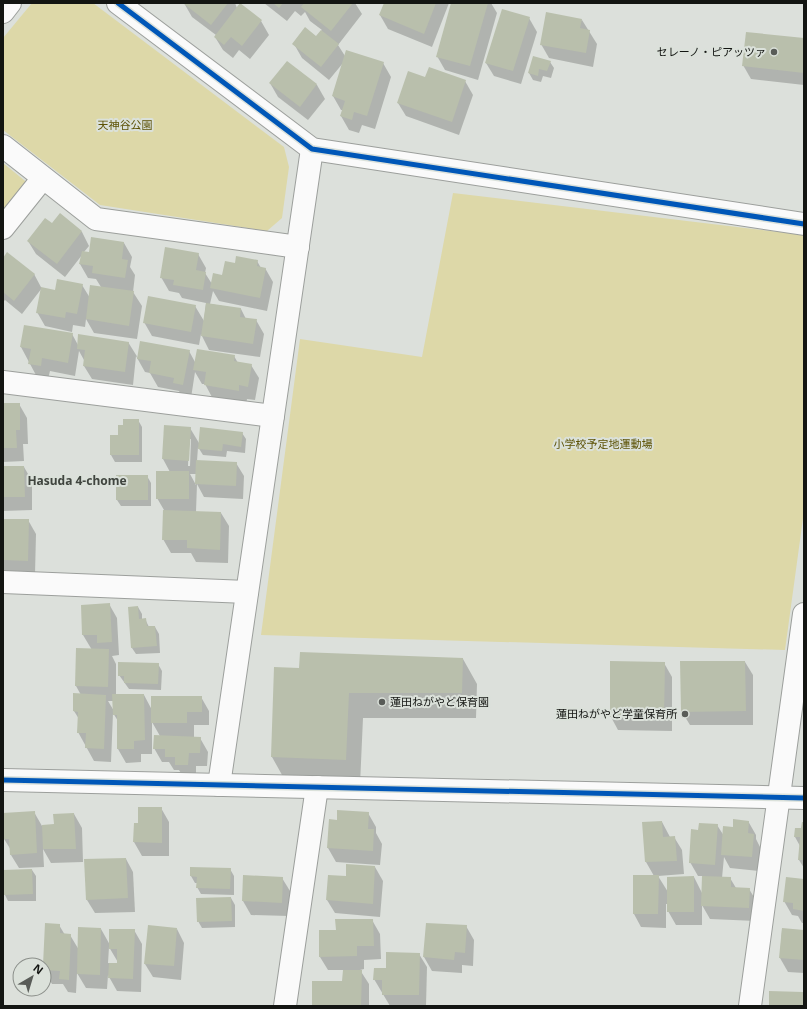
<svg xmlns="http://www.w3.org/2000/svg" width="807" height="1009" viewBox="0 0 807 1009" font-family="'Noto Sans','Noto Sans JP',sans-serif">
<rect width="100%" height="100%" fill="#dce0db"/>
<g fill="#ddd8a8">
<path d="M32 3H93L284 147 289 167 282 218 267 231 100 205 3 130V38Z"/>
<path d="M3 163 30 185 3 218Z"/>
<path d="M453 193 804 235V511L785 650 261 635 300 339 422 357Z"/>
</g>
<g fill="#0003" fill-rule="evenodd">
<path d="M184 3H235L237 8 240 4 261 21 269 35 250 59 239 50 233 58 223 50 215 37 216 35 192 17Z"/>
<path d="M264 3H355L362 14 338 45 345 56 383 63 391 77 375 129 362 125 359 133 349 130 341 116 343 110H341L333 96 343 63 329 80 302 58 294 44 316 37 322 30 310 21 305 12 301 16 295 11 287 21Z"/>
<path d="M385 3H449L432 47 388 29 380 15Z"/>
<path d="M452 3H491L497 13 478 80 445 70 437 56Z"/>
<path d="M529 18 537 32 521 84 494 76 486 63Z"/>
<path d="M582 20 597 44 593 67 549 58 541 44Z"/>
<path d="M804 39V85L751 79 743 65Z"/>
<path d="M287 62 317 85 325 99 308 120 278 97 270 83Z"/>
<path d="M550 62 554 68 551 78 543 76 541 82 533 80 529 73Z"/>
<path d="M465 81 473 95 459 135 406 116 398 103Z"/>
<path d="M60 215 82 232 89 246 84 252 90 253 124 243 132 257 130 267 135 275 133 292 142 306 137 339 94 333 86 319 85 327 73 325 72 332 45 326 37 312 42 288 22 314 5 300 3 302V260L34 274 42 289 55 292 82 285 90 298 101 287 96 279 88 278 80 264 82 255 65 277 36 254 28 241 52 224Z"/>
<path d="M198 254 206 268 205 273 212 284 235 264 257 261 261 268H265L273 282 267 311 219 301 213 291 210 304 241 309 246 319 256 320 264 334 260 357 209 350 201 334 199 345 152 336 144 322 195 306 204 321 206 303 182 298 179 293 169 291 161 277Z"/>
<path d="M72 334 78 345 128 342 138 358 189 351 195 362 234 356 238 363 251 365 259 378 255 400 247 399 246 405 213 399 205 384H202L195 372 191 398 182 397 179 391 158 387 150 373 145 372 136 356 133 385 92 379 84 366V360L79 351 75 376 50 371 48 379 37 377 21 347Z"/>
<path d="M3 404H19L27 418 28 444H23L24 461 3 462Z"/>
<path d="M138 420 142 427V462H115L111 455V436H119L124 426Z"/>
<path d="M190 428 199 443 242 433 246 439 245 453 227 451 226 457 203 455 198 447 197 461 236 463 244 476 243 499 204 497 197 484 196 512 221 513 229 526 228 563 196 562 191 553H171L163 539 164 510 157 498 170 472 163 459ZM189 439H191L190 466H188ZM190 474H197L196 485Z"/>
<path d="M3 467H24L32 481V510L3 511Z"/>
<path d="M147 476 151 483V506H121L117 500Z"/>
<path d="M3 520H28L36 534 35 574 3 573Z"/>
<path d="M109 604 117 618 119 655 112 656 116 664V695H144L152 710 201 697 209 711V725H194V738H200L208 752 207 766H196V779L184 778 179 770H174L169 762H162L154 748 160 736 152 722V754H141V762L126 763 118 749V721L113 713 111 762 94 761 78 732 79 719 74 711 81 695 76 686 77 649 92 650 83 635ZM108 701H113L114 711Z"/>
<path d="M138 607 142 614V619H145L149 627H155L159 634 160 653 136 654 132 648Z"/>
<path d="M463 659 477 684 476 718H363L360 785 286 782 272 757 300 670Z"/>
<path d="M745 662 753 675V725H690L682 712Z"/>
<path d="M664 663 672 677V731L618 730 611 717Z"/>
<path d="M158 664 162 671 161 690 129 689 119 675Z"/>
<path d="M161 808 169 822V856H142L134 842 135 824H139Z"/>
<path d="M34 812 42 826 55 825 74 814 82 828 83 862 51 863 43 849 44 867 19 868 11 855V850L4 839Z"/>
<path d="M368 813 376 827V833L382 844 380 865 336 862 328 848 338 821Z"/>
<path d="M748 821 756 835V839L761 849 759 871 730 868 724 857 722 878H730L736 888 749 889 757 902 756 921 710 919 702 905V925H676L668 911V904H666V928L641 927 634 914 654 876 646 862 643 823 662 822 670 837H674L682 850 684 874 658 876 668 892 694 877 702 893 703 876H698L690 862 699 831 717 825 724 836 734 828Z"/>
<path d="M804 823V868L799 860 800 846 795 837 802 829Z"/>
<path d="M126 859 133 872 135 912 95 913 87 900Z"/>
<path d="M375 867 383 881 380 917 335 913 327 900 347 878Z"/>
<path d="M191 868 230 869 234 876V895L201 894 197 887V883H195L191 876Z"/>
<path d="M32 870 36 876V901H8L5 895Z"/>
<path d="M244 876 282 878 290 891 289 916 251 915 243 901Z"/>
<path d="M804 880V923H802L798 916 792 915 784 901Z"/>
<path d="M231 898 235 905V927L202 928 198 921Z"/>
<path d="M372 920 380 934 381 959 364 960V969L360 970 369 984V1006H313L343 982 344 970H328L320 957 337 931Z"/>
<path d="M46 924 59 925 65 935H70L79 950 101 929 110 945 134 930 142 944 141 992 117 991 108 975 107 989 86 988 77 973 76 993 68 992 63 984H52L44 970ZM109 947 119 964 108 963Z"/>
<path d="M466 926 474 940 473 966 462 965V973L432 971 424 957Z"/>
<path d="M177 929 184 943 181 980 153 977 145 964Z"/>
<path d="M782 929 804 931V973L788 972 780 958Z"/>
<path d="M419 954 427 967 426 1006H390L374 979 387 969Z"/>
<path d="M803 993 804 1006H770Z"/>
</g>
<g fill="#b9bfac">
<path d="M183 3H228L211 25Z"/>
<path d="M240 3 262 20 242 46 231 37 224 45 214 37Z"/>
<path d="M273 3H283L279 8Z"/>
<path d="M304 3H353L331 31 301 7Z"/>
<path d="M384 3H436L424 34 379 15Z"/>
<path d="M451 3H488L470 66 436 57Z"/>
<path d="M502 9 530 17 513 71 485 63Z"/>
<path d="M546 12 582 19 580 28 590 30 586 53 540 45Z"/>
<path d="M305 27 316 36 321 30 339 44 321 67 292 44Z"/>
<path d="M746 32 804 38V73L742 66Z"/>
<path d="M346 50 384 62 367 116 354 112 352 120 340 116 345 101 332 96Z"/>
<path d="M533 56 551 61 547 71 539 69 538 76 528 73Z"/>
<path d="M287 61 317 84 300 107 269 83Z"/>
<path d="M429 67 466 80 452 122 397 103 408 71 425 77Z"/>
<path d="M60 213 82 231 57 264 27 241 45 218 52 223Z"/>
<path d="M91 237 124 242 122 259 128 260 125 278 92 273 93 266 79 264 82 251 89 252Z"/>
<path d="M165 247 199 253 196 270 206 272 203 290 173 285 174 280 160 278Z"/>
<path d="M7 252 35 274 14 301 3 292V258Z"/>
<path d="M236 256 258 260 257 266 266 268 260 298 210 288 213 273 222 275 225 261 235 263Z"/>
<path d="M57 279 83 284 77 314 66 312 65 318 36 313 41 287 55 290Z"/>
<path d="M90 285 134 291 129 326 86 319Z"/>
<path d="M148 296 196 305 191 332 143 323Z"/>
<path d="M206 303 241 308 240 317 257 319 253 344 201 336Z"/>
<path d="M24 325 73 333 68 363 42 358 41 366 28 364 31 349 20 347Z"/>
<path d="M78 334 129 342 125 372 83 366 85 350 77 349Z"/>
<path d="M140 341 190 350 183 385 173 383 174 378 149 373 151 361 137 359Z"/>
<path d="M197 349 235 355 234 361 252 364 248 387 239 385V391L204 385 206 372 193 370Z"/>
<path d="M3 403H20V430H16L17 448H3Z"/>
<path d="M123 419H139V455H110V435H118V425H123Z"/>
<path d="M164 425 191 427 189 461 162 459Z"/>
<path d="M200 427 243 432 241 447 223 444 222 451 198 449Z"/>
<path d="M196 460 237 462 236 486 195 484Z"/>
<path d="M3 466H24L25 497H3Z"/>
<rect x="156" y="471" width="33" height="28"/>
<rect x="116" y="475" width="32" height="25"/>
<path d="M163 510 221 512 220 550 187 548V540H162Z"/>
<path d="M3 519H29L28 561 3 560Z"/>
<path d="M110 603 112 642 97 643V635H82L81 605Z"/>
<path d="M138 606 139 619 146 618 147 626H155L157 646 131 648 128 607Z"/>
<path d="M76 648 109 649 108 687 75 686Z"/>
<path d="M300 652 463 658 462 693H349L346 760 271 757 274 667 299 668Z"/>
<path d="M610 661 665 662 664 717H610Z"/>
<path d="M680 661H745L746 711 681 712Z"/>
<path d="M118 662 159 663 158 684 124 683V676H118Z"/>
<path d="M73 693 106 695 104 749 85 748 86 733H77L78 712 73 711Z"/>
<path d="M112 694H144L145 740 134 741V749H117V715H113Z"/>
<path d="M151 696H202V712H187V723H151Z"/>
<path d="M154 735 201 737 200 753H189L188 765H175V757H165V749H153Z"/>
<path d="M138 807H162V843L133 842 134 823H138Z"/>
<path d="M337 810 369 812 368 829H374L373 851 327 848 329 819 337 820Z"/>
<path d="M35 811 37 853 10 855 9 839H3V813Z"/>
<path d="M74 813 76 849H43L42 825 54 824 53 814Z"/>
<path d="M733 819 749 821 748 833 754 834 752 857 721 855 723 826 733 827Z"/>
<path d="M662 821 663 837 675 836 677 861 645 862 642 822Z"/>
<path d="M802 822H804V860H798L800 837H794L795 828H801Z"/>
<path d="M699 823 718 824 715 865 689 863 691 829 698 830Z"/>
<path d="M126 858 128 898 86 900 84 859Z"/>
<path d="M346 864 375 866 373 904 326 900 328 875 346 876Z"/>
<path d="M190 867 231 868 230 889 196 888 197 877 190 876Z"/>
<path d="M32 869 33 894 4 895 3 870Z"/>
<path d="M243 875 283 877 282 903 242 901Z"/>
<path d="M633 875H659L658 914H633Z"/>
<path d="M694 876V912H667V877Z"/>
<path d="M702 876 731 877V887L750 888 749 908 701 906Z"/>
<path d="M786 877 804 879V911L793 909V903L783 902Z"/>
<path d="M231 897 232 921 197 922 196 898Z"/>
<path d="M335 919H373L374 946H357V956L319 957V930H336Z"/>
<path d="M45 923 60 924V933L71 934 69 980 59 979 60 971 44 970 43 965Z"/>
<path d="M426 923 467 925 465 953 455 952 454 960 423 957Z"/>
<path d="M148 925 177 928 174 966 144 964Z"/>
<path d="M78 927 101 928 100 975 77 974Z"/>
<path d="M782 928 804 930V960L779 958Z"/>
<path d="M109 929H135L133 979 108 978 109 963H117V949H109Z"/>
<path d="M386 952 420 953 419 995H382V980H373L374 968H386Z"/>
<path d="M343 970H362L361 1006H312V981H342Z"/>
<path d="M769 991 803 992V1006H769Z"/>
</g>
<g fill="none" stroke-linecap="round" stroke-linejoin="round">
<defs>
<g id="minor">
<path d="M118 3 312 149 804 224"/>
<path d="M3 12 10 3"/>
<path d="M3 146 96 219 298 247"/>
<path d="M3 228 43 178"/>
<path d="M3 382 273 416"/>
<path d="M3 582 247 592"/>
<path d="M3 780 804 798"/>
<path d="M219 785 312 149"/>
<path d="M285 1006 317 787"/>
<path d="M750 1006 804 614"/>
</g>
</defs>
<use href="#minor" stroke="#9c9f9c" stroke-width="24"/>
<use href="#minor" stroke="#fafafa" stroke-width="22"/>
<defs>
<g id="cycleway">
<path d="M118 3 312 149 804 224"/>
<path d="M3 780 804 798"/>
</g>
</defs>
<use href="#cycleway" stroke="#dbe1da" stroke-width="8"/>
<use href="#cycleway" stroke="#0057b8" stroke-width="5"/>
</g>
<g fill="#595c58" stroke="#dbe1da" stroke-width="1.5">
<circle cx="774" cy="52" r="4"/>
<circle cx="382" cy="702" r="4"/>
<circle cx="685" cy="714" r="4"/>
</g>
<g text-anchor="middle" stroke-width="4" stroke-linejoin="round" paint-order="stroke">
<g font-size="11" fill="#131512" stroke="#dbe1da" text-anchor="end">
<text x="766" y="56">セレーノ・ピアッツァ</text>
<text x="390" y="706" text-anchor="start">蓮田ねがやど保育園</text>
<text x="677" y="718">蓮田ねがやど学童保育所</text>
</g>
<g font-size="11" fill="#5c5205" stroke="#dbe1da">
<text x="125" y="129">天神谷公園</text>
<text x="603" y="448">小学校予定地運動場</text>
</g>
<g font-size="12" font-weight="bold" fill="#40453f" stroke="#dbe1da">
<text x="77" y="485">Hasuda 4-chome</text>
</g>
</g>
<rect width="807" height="1009" fill="none" stroke="#131512" stroke-width="8"/>
<g transform="translate(32 977) rotate(38)"><circle r="19" fill="#dbe1da" stroke="#8b8f8a"/>
<path d="M0-3L7 15L0 10L-7 15Z" fill="#595c58"/>
<text y="-6" font-size="11" font-weight="bold" text-anchor="middle" fill="#131512">N</text>
</g>
</svg>
